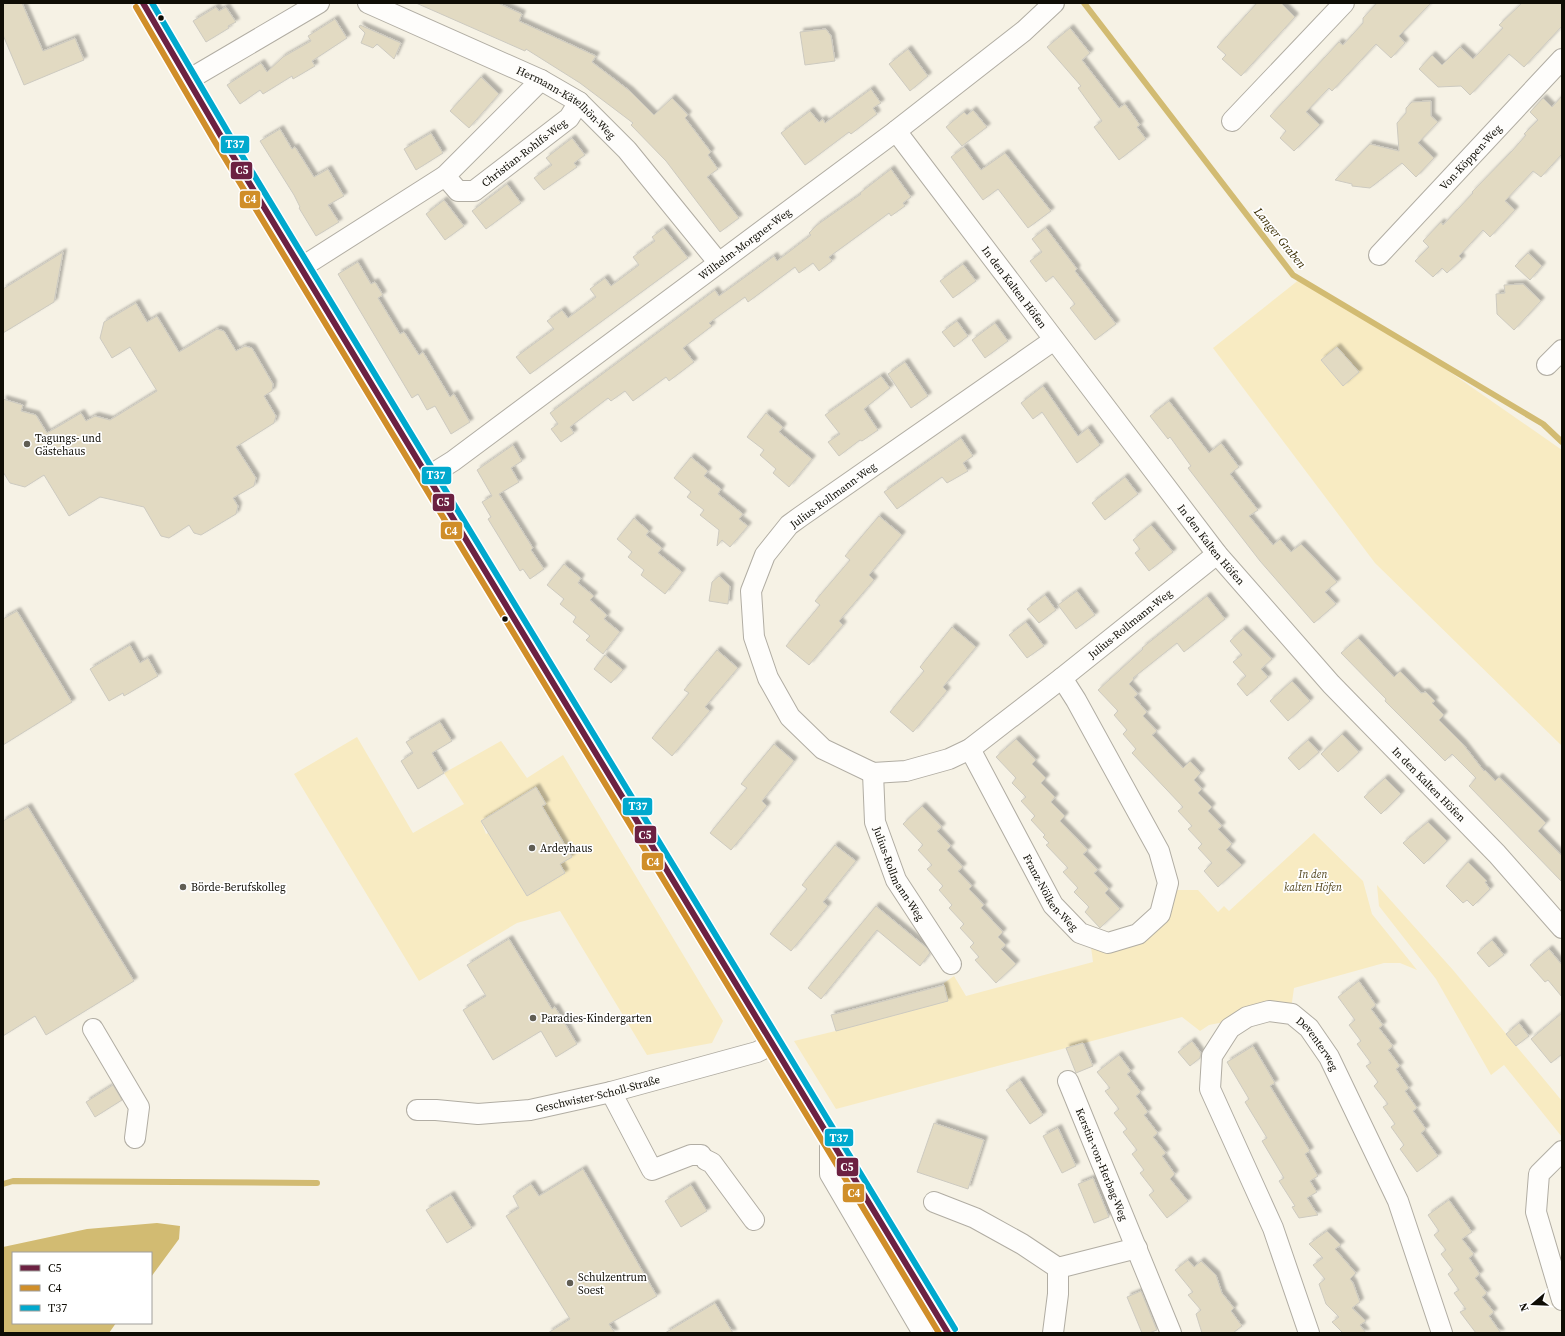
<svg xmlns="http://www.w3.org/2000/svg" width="1565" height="1336" viewBox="0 0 1565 1336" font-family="'Source Serif 4',serif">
<defs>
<filter id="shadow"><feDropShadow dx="3.5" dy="-3.5" stdDeviation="1" flood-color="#0004"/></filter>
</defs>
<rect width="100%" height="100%" fill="#f6f2e5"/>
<g fill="#f8ebc2" fill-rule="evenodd">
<path d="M1300 279 1411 345 1562 450V746L1375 563 1213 348Z"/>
<path d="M357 737 413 833 464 804 444 773 501 741 527 778 563 755 723 1021 712 1043 647 1055 560 911 517 923 419 981 294 774ZM536 787 545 804 542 806 572 857 560 864 565 873 527 896 488 833 486 834 481 821Z"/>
<path d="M1314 833 1363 881 1372 914 1417 970 1400 963H1384L1294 988 1291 1009 1209 1025 1200 1031 1182 1017 836 1109 794 1041 844 1029 944 985V983L954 976 966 996 1093 962 1091 947 1167 915 1173 903 1176 890H1198L1218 912 1224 906 1229 911Z"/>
<path d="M1377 885 1453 970 1562 1101V1137L1504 1065 1491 1075 1436 979 1379 906Z"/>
</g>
<path fill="#d2bb72" d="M157 1223 180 1226 179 1239 151 1277V1253H13V1323H116L109 1333H3V1247L87 1229Z"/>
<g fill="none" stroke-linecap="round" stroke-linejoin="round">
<g stroke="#d2bb72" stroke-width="6">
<path d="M1084 3 1293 275 1543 424 1562 442"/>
<path d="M3 1184 13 1181 317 1183"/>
</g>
</g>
<g fill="#e2dac2" stroke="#cdcac0" filter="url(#shadow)">
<path d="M3 3H22L43 51 75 38 84 60 24 85 3 35Z"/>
<path d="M416 3H498L522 14 519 21 596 56 592 62 630 91 654 115 672 98 688 115 685 118 711 152 708 155 718 169 707 177 739 218 720 232 666 161 631 125 633 123 580 83 526 49 525 51Z"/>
<path d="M1257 3H1281L1295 17 1241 76 1222 59 1226 55 1217 47Z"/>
<path d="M1377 3H1431L1399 36 1405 43 1391 58 1376 44 1332 91 1329 88 1306 112 1320 125 1294 151 1280 138 1286 131 1270 116 1339 42 1343 45 1363 23V18Z"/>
<path d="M1522 3H1562V26L1524 67 1509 54 1470 95 1461 86 1438 87 1419 69 1432 55 1442 65 1460 47 1473 59 1503 28 1499 25Z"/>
<path d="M216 7 219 11 226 7 236 22 228 26 229 28 206 42 193 21Z"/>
<path d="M335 19 347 38 312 61 315 66 293 79 292 76 263 94 260 90 240 104 227 85 261 63 267 72 283 57 311 41 308 36Z"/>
<path d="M360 25 401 43 394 59 377 44 373 48 361 43 365 33 359 27Z"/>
<path d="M1070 28 1090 53 1082 60 1119 108 1125 104 1140 125 1137 127 1146 139 1119 160 1094 127 1102 121 1078 88 1081 86 1047 47Z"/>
<path d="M826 29 831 36 835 61 805 65 800 32Z"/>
<path d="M908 49 928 76 910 91 889 64Z"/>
<path d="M481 77 499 94 469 128 450 111Z"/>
<path d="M871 89 881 103 873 108 877 114 851 134 849 132 805 165 781 133 810 111 819 122 823 119 825 123Z"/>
<path d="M1562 96V154L1541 177 1533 171 1505 201 1515 210 1490 237 1483 230 1459 256 1462 259 1447 273 1442 268 1433 277 1415 261 1429 247 1423 241 1441 222 1443 225 1473 193 1472 192 1512 151 1526 135 1524 134 1538 120 1530 112 1543 98 1552 107Z"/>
<path d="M1431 101V116L1438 122 1418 143 1434 158 1416 177 1402 163 1370 188 1352 186V184L1335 180 1370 144 1399 151 1397 123 1406 113V108L1412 102Z"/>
<path d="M973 110 987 127 962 146 946 127 964 112 967 115Z"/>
<path d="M280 129 292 149 295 147 314 177 328 169 344 196 328 205 339 222 316 236 299 208 300 207 294 195 260 141Z"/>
<path d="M431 133 443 153 416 170 404 149Z"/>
<path d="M572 138 585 155 574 163 577 167 544 190 534 178 552 165 546 158Z"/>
<path d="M964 147 981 170 1005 153 1051 211 1028 228 998 189 983 200 951 157Z"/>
<path d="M891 169 911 197 903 203 905 206 891 216 889 213 881 219 829 257 832 261 819 271 813 263 799 273 795 267 748 302 745 297 709 323 712 326 683 348 694 362 669 381 666 377 633 401 625 391 611 401 608 398 570 427 574 433 561 442 551 429 558 424 550 413 715 290 719 296 774 256 777 261 811 235 809 233 817 225 861 194 860 193Z"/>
<path d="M507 184 521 203 486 229 472 211Z"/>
<path d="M444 200 464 226 445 240 426 214Z"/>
<path d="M664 228 688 258 530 374 516 357 554 329 547 321 562 310 568 318 596 297 590 289 605 278 611 286 639 265 633 257 655 241 652 237Z"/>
<path d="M1046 228 1077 269 1075 271 1116 324 1095 340 1070 308 1075 304 1053 276 1046 282 1030 261 1042 252 1032 239Z"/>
<path d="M63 252 54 302 3 333V289Z"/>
<path d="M1528 253 1542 266 1530 280 1515 266Z"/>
<path d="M358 262 371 284 375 282 383 295 378 298 400 334 404 332 419 355 423 352 450 397 454 394 470 422 451 434 435 406 427 410 418 394 412 398 338 274Z"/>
<path d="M963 264 976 281 953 298 940 281Z"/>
<path d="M1523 284 1541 301 1514 330 1497 314 1496 294 1505 293 1504 285Z"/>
<path d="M136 303 147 322 157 316 179 352 217 329 224 331 236 351 245 346 252 348 273 384 272 391 264 396 276 416 274 423 236 447 256 478 254 486 233 498 238 506 236 514 201 535 194 533 189 525 169 538 161 536 144 507 100 497 69 516 44 475 25 487 10 483 3 472V399L23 405 21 411 36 415 47 433 81 413 86 421 95 416 110 420 157 391 130 347 112 358 100 338 104 322Z"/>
<path d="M957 321 968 336 954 347 942 332Z"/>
<path d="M995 323 1008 341 985 358 972 340Z"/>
<path d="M1337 347 1359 372 1343 386 1321 360Z"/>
<path d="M905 362 928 396 911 408 888 374Z"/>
<path d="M881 376 890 388 864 409 878 430 862 441 860 440 839 456 828 442 840 434 825 415Z"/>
<path d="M1043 386 1078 436 1088 428 1100 445 1077 463 1042 412 1033 419 1021 403Z"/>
<path d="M1169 401 1209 453 1221 443 1239 467 1230 474 1258 510 1249 516 1273 545 1280 539 1291 552 1301 544 1337 582 1325 592 1336 604 1314 623 1260 561 1188 468 1191 466 1170 437 1168 439 1150 416Z"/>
<path d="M766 413 783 427 779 432 812 459 789 487 773 473 776 469 760 455 764 450 747 437Z"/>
<path d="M961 438 973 456 963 463 968 471 947 483 942 477 897 509 884 492Z"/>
<path d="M513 445 522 461 511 468 519 482 499 494 533 548 531 550 544 569 530 579 523 569 520 571 488 519 491 517 482 502 492 496 477 470Z"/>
<path d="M691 457 708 471 704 476 721 489 718 494 743 514 739 519 748 526 730 547 722 540 717 546 719 530 700 515 704 510 687 497 691 492 674 478Z"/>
<path d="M1125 477 1138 494 1105 520 1092 503Z"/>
<path d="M879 516 902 535 869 575 874 580 839 621 843 625 809 665 786 646 820 605 815 601 850 560 845 556Z"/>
<path d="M634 518 649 531 646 535 662 548 658 553 682 572 665 594 641 575 644 570 628 557 632 552 617 539Z"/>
<path d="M1151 525 1173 552 1149 571 1135 553 1140 549 1133 540Z"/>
<path d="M564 564 581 578 578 583 594 596 590 600 607 615 604 619 620 632 603 654 586 640 590 636 573 622 576 617 560 604 564 599 547 585Z"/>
<path d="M719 576 730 586 728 604 709 601 712 582Z"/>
<path d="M1077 591 1095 615 1076 629 1058 605Z"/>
<path d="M1045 595 1056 610 1039 623 1027 609Z"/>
<path d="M1207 596 1225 619 1184 652 1177 643 1133 678 1134 679 1129 684 1138 694 1134 697 1147 712 1143 716 1157 731 1152 735 1183 768 1190 761 1201 773 1194 780 1202 789 1198 793 1212 807 1208 811 1222 826 1218 829 1232 844 1226 850 1242 865 1218 887 1204 871 1212 863 1198 848 1202 844 1188 829 1192 826 1178 811 1183 807 1132 753 1136 749 1123 734 1127 730 1114 715 1118 711 1098 690 1143 649 1142 648Z"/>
<path d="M17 611 72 702 3 745V619Z"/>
<path d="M1026 622 1044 646 1027 658 1009 635Z"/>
<path d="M952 627 976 647 943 687 947 691 913 732 890 712 924 671 920 667Z"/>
<path d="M1243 629 1272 659 1261 669 1268 677 1247 696 1237 684 1246 676 1233 662 1242 655 1230 641Z"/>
<path d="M1358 638 1394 677 1400 671 1421 693 1426 692 1435 701 1432 703 1444 715 1439 720 1463 744 1484 771 1485 770 1495 781 1499 777 1546 823 1538 831 1562 856V882L1469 786 1476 778 1452 754 1445 761 1385 701 1386 699 1341 653Z"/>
<path d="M130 645 140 663 148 658 158 676 124 696 123 693 109 701 90 669Z"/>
<path d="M717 650 738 668 705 707 710 711 672 756 652 738 689 693 684 690Z"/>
<path d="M605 655 623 670 611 683 594 669Z"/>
<path d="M1292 681 1310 701 1288 721 1270 701Z"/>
<path d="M440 722 452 741 432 753 444 773 418 789 401 761 413 753 406 742Z"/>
<path d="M1342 734 1359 752 1338 772 1321 754Z"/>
<path d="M1016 739 1036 760 1032 764 1046 778 1041 783 1055 797 1051 802 1065 816 1060 821 1088 850 1083 854 1098 870 1094 873 1109 889 1105 893 1120 909 1100 928 1085 912 1089 907 1074 892 1078 888 1063 872 1068 868 1046 845 1049 843 1043 837 1045 835 1031 820 1035 816 1021 801 1026 797 1012 783 1016 778 996 757Z"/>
<path d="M1308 740 1319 752 1299 770 1288 758Z"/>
<path d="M774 744 794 761 762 801 767 806 731 850 710 833 747 788 741 784Z"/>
<path d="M1385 778 1401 794 1381 814 1364 797Z"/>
<path d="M536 787 546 804 542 806 572 857 560 864 565 873 527 896 481 821Z"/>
<path d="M922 806 942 827 937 831 951 846 947 850 963 867 958 871 972 886 969 889 984 905 981 908 1003 932 998 937 1006 945 1001 949 1016 964 996 983 975 960 979 957 970 947 974 943 960 928 964 924 949 908 952 905 939 890 943 886 927 869 932 865 918 850 923 845 903 824Z"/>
<path d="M28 807 134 981 46 1035 35 1016 3 1036V821Z"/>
<path d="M1428 822 1447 841 1424 864 1403 843Z"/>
<path d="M835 845 856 861 823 902 828 906 791 951 770 934 807 889 802 885Z"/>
<path d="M1468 862 1487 881 1485 882 1490 889 1473 906 1467 900 1463 903 1446 886Z"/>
<path d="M876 906 927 948 930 953 920 966 877 930 821 999 808 988Z"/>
<path d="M509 939 552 1009 555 1007 577 1044 556 1057 541 1031 493 1060 463 1010 486 996 467 965Z"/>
<path d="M1492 940 1504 955 1489 967 1477 953Z"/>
<path d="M1549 949 1562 965V997L1548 980 1545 982 1530 965Z"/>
<path d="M1359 981 1376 1005 1371 1009 1383 1025 1379 1028 1393 1046 1388 1050 1400 1066 1396 1069 1409 1088 1405 1091 1417 1108 1413 1111 1426 1129 1421 1133 1438 1156 1417 1172 1400 1149 1404 1145 1391 1127 1395 1124 1383 1107 1388 1104 1374 1086 1378 1082 1366 1066 1371 1063 1357 1044 1361 1041 1349 1025 1355 1020 1338 997Z"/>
<path d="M944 985 948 1001 836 1031 831 1015Z"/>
<path d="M1562 1013V1054L1551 1063 1531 1039Z"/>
<path d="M1519 1023 1529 1036 1516 1046 1506 1034Z"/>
<path d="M1192 1041 1201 1053 1200 1058 1190 1066 1178 1052Z"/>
<path d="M1083 1043 1093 1066 1076 1073 1066 1048Z"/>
<path d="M1253 1046 1275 1083 1270 1086 1310 1151 1305 1154 1318 1176 1310 1181 1317 1192 1307 1198 1318 1215 1299 1218 1292 1207 1295 1206 1279 1181 1284 1178 1262 1141 1267 1138 1245 1102 1249 1099 1227 1062Z"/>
<path d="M1119 1055 1131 1071 1127 1074 1141 1092 1136 1096 1148 1112 1144 1115 1158 1133 1153 1137 1166 1153 1162 1156 1175 1174 1170 1179 1188 1201 1167 1218 1149 1195 1154 1191 1140 1173 1144 1170 1132 1154 1137 1150 1123 1132 1127 1129 1114 1113 1119 1109 1105 1091 1110 1088 1097 1072Z"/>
<path d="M1020 1080 1043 1115 1030 1124 1006 1090Z"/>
<path d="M113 1085 122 1100 95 1117 86 1102Z"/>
<path d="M934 1123 984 1140 968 1189 917 1172Z"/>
<path d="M1058 1128 1076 1166 1062 1173 1043 1136Z"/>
<path d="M583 1169 657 1296 609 1324 615 1333H548L570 1319 506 1216 519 1208 513 1196 531 1184 539 1196Z"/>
<path d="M1093 1178 1109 1217 1094 1223 1078 1184Z"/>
<path d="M691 1185 707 1211 681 1227 665 1201Z"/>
<path d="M451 1195 472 1228 447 1243 426 1210Z"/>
<path d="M1449 1200 1472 1232 1462 1239 1474 1254 1469 1258 1480 1274 1475 1278 1487 1293 1482 1297 1494 1312 1489 1316 1501 1333H1476L1460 1312 1466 1309 1454 1293 1459 1290 1448 1274 1453 1270 1441 1254 1446 1250 1434 1235 1439 1231 1428 1215Z"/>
<path d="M1327 1231 1341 1245 1335 1249 1356 1273 1350 1279 1353 1283 1360 1302 1352 1308 1366 1321 1360 1325 1366 1333H1343L1332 1322 1339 1317 1326 1304 1319 1284 1325 1279 1313 1265 1323 1258 1309 1244Z"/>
<path d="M1188 1260 1194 1267 1201 1261 1216 1275 1222 1293 1234 1308 1231 1311 1242 1326 1233 1333H1202L1196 1314 1201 1310 1188 1295 1193 1292 1175 1270Z"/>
<path d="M1141 1291 1157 1330 1149 1333H1142L1127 1297Z"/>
<path d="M715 1303 733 1333H665Z"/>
</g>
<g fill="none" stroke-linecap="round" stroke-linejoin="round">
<defs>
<g id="minor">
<path d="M143 3 222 138 493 582 720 958 792 1074 948 1333"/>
<path id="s1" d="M368 3 541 80 579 102 627 150 718 262"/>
<path d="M188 80 319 3"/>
<path d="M1232 121 1344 3"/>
<path id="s2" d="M896 131 1217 554 1331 684 1497 854 1562 928"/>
<path id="s3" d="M445 176 458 191H474L569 118 579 102"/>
<path id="s4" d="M1379 255 1562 59"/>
<path d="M302 267 445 176 541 80"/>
<path id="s5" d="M1054 340 800 517 789 525 765 555 751 591 754 637 768 678 790 717 823 749 873 773 906 771 949 759 970 749 1062 678 1217 554"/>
<path d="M1547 365 1562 350"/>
<path id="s6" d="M429 476 453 461 896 131 1024 31 1054 3"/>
<path id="s7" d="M970 749 1053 905 1080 933 1108 943 1138 934 1160 914 1168 883 1159 851 1076 700 1062 678"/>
<path id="s8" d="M873 773 875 822 896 880 951 964"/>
<path d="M93 1029 139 1107 135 1138"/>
<path id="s9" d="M1068 1081 1171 1333"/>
<path d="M611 1092 652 1170 691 1155H701"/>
<path id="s10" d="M417 1110H436L478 1114 530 1110 611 1092 757 1052 773 1044"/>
<path d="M830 1137V1174L923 1333"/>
<path d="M1562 1151 1539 1174 1536 1212 1562 1300"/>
<path d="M706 1160 712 1163 754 1220"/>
<path d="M934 1202 975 1218 1022 1244 1058 1268 1137 1248"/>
<path d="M1053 1333 1058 1294V1268"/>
<path id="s11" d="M1309 1333 1273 1228 1210 1089 1212 1056 1230 1028 1247 1017 1269 1011 1292 1014 1309 1028 1329 1057 1398 1201 1442 1333"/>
</g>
</defs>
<use href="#minor" stroke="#b1ada3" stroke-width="22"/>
<use href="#minor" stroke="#fefdfb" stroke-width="20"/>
<defs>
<path id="bus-1" d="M143 3 222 138 948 1333"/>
<path id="bus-2" d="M136 7 215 142 939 1333"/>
<path id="bus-3" d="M152 3 229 134 955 1329"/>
</defs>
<use href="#bus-1" stroke="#fff" stroke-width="9"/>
<use href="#bus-2" stroke="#fff" stroke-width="9"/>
<use href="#bus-3" stroke="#fff" stroke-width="9"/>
<use href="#bus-1" stroke="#6c2142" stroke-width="6"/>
<use href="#bus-2" stroke="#d08e29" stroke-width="6"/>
<use href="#bus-3" stroke="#00a9ce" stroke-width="6"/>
</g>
<g fill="#0f0d05" stroke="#fff" stroke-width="1.5">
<circle cx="161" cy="18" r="3.5"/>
<circle cx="505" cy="619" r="3.5"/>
</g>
<g fill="#605d53" stroke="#fff" stroke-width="1.5">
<circle cx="27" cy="444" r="4"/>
<circle cx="532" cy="848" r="4"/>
<circle cx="183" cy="887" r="4"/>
<circle cx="533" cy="1018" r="4"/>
<circle cx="570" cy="1283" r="4"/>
</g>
<g text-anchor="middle" stroke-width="3.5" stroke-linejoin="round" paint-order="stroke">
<g font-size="11" fill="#0f0d05" stroke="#fff">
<text dy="4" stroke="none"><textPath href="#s1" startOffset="223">Hermann-Kätelhön-Weg</textPath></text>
<text dy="4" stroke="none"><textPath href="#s3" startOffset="99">Christian-Rohlfs-Weg</textPath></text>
<text dy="4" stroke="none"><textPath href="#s4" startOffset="134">Von-Köppen-Weg</textPath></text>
<text dy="4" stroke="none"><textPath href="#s6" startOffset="392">Wilhelm-Morgner-Weg</textPath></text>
<text dy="4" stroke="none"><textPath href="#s2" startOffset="196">In den Kalten Höfen</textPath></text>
<text transform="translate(833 495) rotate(-36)" y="4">Julius-Rollmann-Weg</text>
<text dy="4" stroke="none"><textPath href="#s2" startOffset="520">In den Kalten Höfen</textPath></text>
<text dy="4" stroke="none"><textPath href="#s5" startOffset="940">Julius-Rollmann-Weg</textPath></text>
<text dy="4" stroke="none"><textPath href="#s2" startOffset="844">In den Kalten Höfen</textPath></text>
<text dy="4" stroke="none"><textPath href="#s8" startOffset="106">Julius-Rollmann-Weg</textPath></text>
<text dy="4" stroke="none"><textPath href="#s7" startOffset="165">Franz-Nölken-Weg</textPath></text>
<text dy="4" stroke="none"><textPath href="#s11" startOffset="436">Deventerweg</textPath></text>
<text dy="4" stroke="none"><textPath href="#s10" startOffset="183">Geschwister-Scholl-Straße</textPath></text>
<text dy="4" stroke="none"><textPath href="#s9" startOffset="90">Kerstin-von-Herbag-Weg</textPath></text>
</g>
<g font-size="11" fill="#0f0d05" stroke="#fff" text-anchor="start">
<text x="35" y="442">Tagungs- und<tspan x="35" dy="13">Gästehaus</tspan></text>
<text x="540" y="852">Ardeyhaus</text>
<text x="191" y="891">Börde-Berufskolleg</text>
<text x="541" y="1022">Paradies-Kindergarten</text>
<text x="578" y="1281">Schulzentrum<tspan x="578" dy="13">Soest</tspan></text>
</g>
<g font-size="11" font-style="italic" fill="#55481f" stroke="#fff">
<text x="1313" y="878">In den<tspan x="1313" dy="13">kalten Höfen</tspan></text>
</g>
<g font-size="12" font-style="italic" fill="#3a2e02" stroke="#fff">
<text transform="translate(1280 238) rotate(51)" y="4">Langer Graben</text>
</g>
</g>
<g stroke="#fff" stroke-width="1.5">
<rect x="220" y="135" width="30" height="19" rx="4" fill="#00a9ce"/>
<rect x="230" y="161" width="23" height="19" rx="4" fill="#6c2142"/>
<rect x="239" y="190" width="22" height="19" rx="4" fill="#d08e29"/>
<rect x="421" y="466" width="31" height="19" rx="4" fill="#00a9ce"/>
<rect x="432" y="493" width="23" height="19" rx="4" fill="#6c2142"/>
<rect x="440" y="521" width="23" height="19" rx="4" fill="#d08e29"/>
<rect x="622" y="797" width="31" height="19" rx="4" fill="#00a9ce"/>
<rect x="634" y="825" width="23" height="19" rx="4" fill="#6c2142"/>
<rect x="641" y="852" width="23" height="19" rx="4" fill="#d08e29"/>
<rect x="824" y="1128" width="30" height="19" rx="4" fill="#00a9ce"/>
<rect x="836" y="1157" width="23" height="20" rx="4" fill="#6c2142"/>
<rect x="842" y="1183" width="23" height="20" rx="4" fill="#d08e29"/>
</g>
<g font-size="11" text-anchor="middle" font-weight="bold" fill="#fff">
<text x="235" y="148">T37</text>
<text x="242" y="174">C5</text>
<text x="250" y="203">C4</text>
<text x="436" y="479">T37</text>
<text x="443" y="506">C5</text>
<text x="451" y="535">C4</text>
<text x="638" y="810">T37</text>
<text x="645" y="839">C5</text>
<text x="653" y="866">C4</text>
<text x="839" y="1142">T37</text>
<text x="847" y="1171">C5</text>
<text x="854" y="1197">C4</text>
</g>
<rect width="1565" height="1336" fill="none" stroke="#0f0d05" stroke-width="8"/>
<rect x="12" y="1252" width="140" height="72" fill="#ffffff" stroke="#9f9e9b"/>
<rect x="20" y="1265" width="20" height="6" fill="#6c2142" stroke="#9f9e9b"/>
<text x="48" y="1272" font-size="12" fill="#0f0d05">C5</text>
<rect x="20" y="1285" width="20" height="6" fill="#d08e29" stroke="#9f9e9b"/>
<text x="48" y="1292" font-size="12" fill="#0f0d05">C4</text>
<rect x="20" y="1305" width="20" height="6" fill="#00a9ce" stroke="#9f9e9b"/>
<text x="48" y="1312" font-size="12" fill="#0f0d05">T37</text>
<g transform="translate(1533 1304) rotate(251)" stroke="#ffffff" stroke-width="3" paint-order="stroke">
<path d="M0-3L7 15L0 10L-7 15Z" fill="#0f0d05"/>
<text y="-6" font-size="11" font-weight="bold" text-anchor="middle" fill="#0f0d05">N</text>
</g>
</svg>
